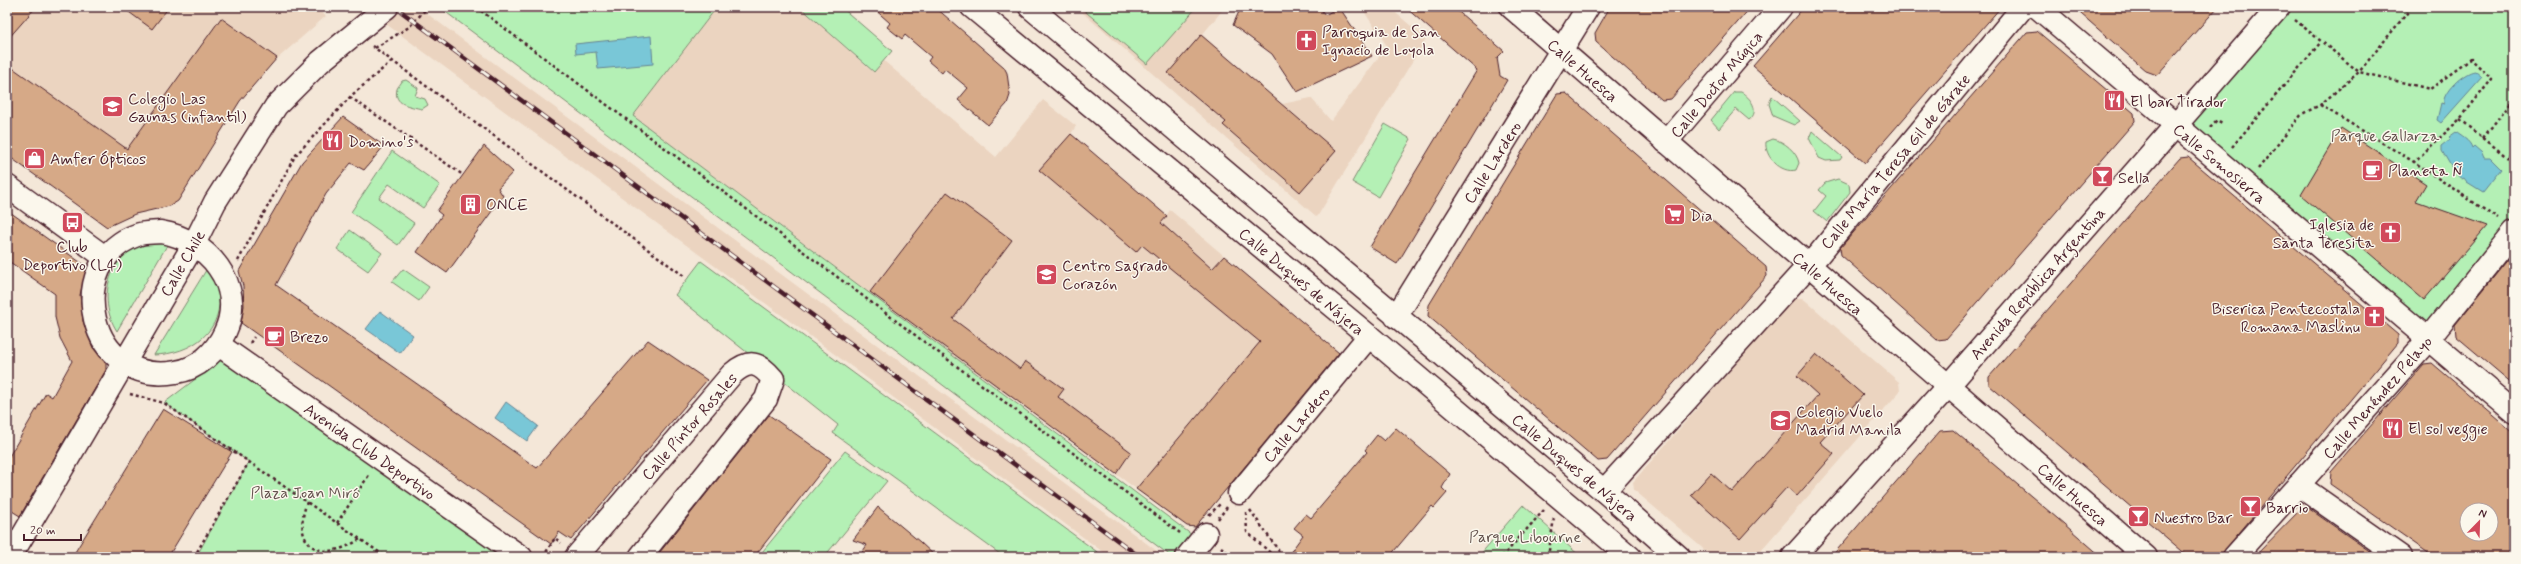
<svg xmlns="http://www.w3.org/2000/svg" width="2521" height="564" viewBox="0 0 2521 564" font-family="Mynerve,sans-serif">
<rect width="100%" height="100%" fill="#f4e7d8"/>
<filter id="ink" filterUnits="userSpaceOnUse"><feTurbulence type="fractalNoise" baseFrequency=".025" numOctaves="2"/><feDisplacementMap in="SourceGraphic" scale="8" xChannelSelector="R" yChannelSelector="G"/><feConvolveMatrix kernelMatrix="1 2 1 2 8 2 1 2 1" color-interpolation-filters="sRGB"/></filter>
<g filter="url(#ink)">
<g fill="#ebd4c0">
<path d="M36 7H314L326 16 277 59 221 18 127 149 7 64V40Z"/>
<path d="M363 7H418L1165 557H1110Z"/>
<path d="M717 7H800L873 72 884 61 996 157 1043 100 1076 126 1071 134 1166 216 1170 210 1339 353 1195 527 1187 526 938 344 633 116Z"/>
<path d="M1076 7H1225L1202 35 1282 104 1311 98 1331 121 1387 46 1361 7H1389L1426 39 1317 217Z"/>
<path d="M1793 298H1802L1806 301 1899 382 1900 391 1755 557H1713L1634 490 1633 482Z"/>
</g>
<g fill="#b4f0b5" stroke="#7f8870">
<path d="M439 7H717L633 116 1192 535 1174 557H1172Z"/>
<path d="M800 7H841L892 51 874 72Z"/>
<path d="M1080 7H1197L1147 64Z"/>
<path d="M2279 7H2514V232L2428 338 2175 125Z"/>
<path d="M406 80 418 88 415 96 425 99 428 105 422 109C410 106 393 105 397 89 398 86 401 84 402 81Z"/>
<path d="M1734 92H1741C1750 97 1761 111 1749 120L1736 109 1719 129 1711 120Z"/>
<path d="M1772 96 1800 121 1794 125 1773 116 1769 104Z"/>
<path d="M1385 124 1411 139 1378 197 1352 182Z"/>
<path d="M1812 131 1842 157 1840 160 1826 161 1819 158 1809 138Z"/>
<path d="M1773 139C1784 141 1797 152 1799 163L1796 170C1781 174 1764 156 1766 142Z"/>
<path d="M392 151 440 185 423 208 389 184 379 198 414 223 398 245 351 212Z"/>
<path d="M1838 179 1849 184 1850 192 1827 222 1814 211 1826 196 1819 190 1825 183Z"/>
<path d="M350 230 382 253 368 271 337 249Z"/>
<path d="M169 242 117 331C96 299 109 250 150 243 156 242 163 242 169 242Z"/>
<path d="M701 261 1104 557H1004L833 433 838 425 675 295Z"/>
<path d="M208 267C211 273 217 282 218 289 226 331 191 354 154 355Z"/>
<path d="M403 269 429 287 419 301 392 282Z"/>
<path d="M223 358 513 557H196L249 462 164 403Z"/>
<path d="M845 451 887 481 824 557H758Z"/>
<path d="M1523 505 1581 557H1478Z"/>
</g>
<g fill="#79c7d7" stroke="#668492">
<path d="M651 36 653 64 598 69 596 52 576 54 575 44Z"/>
<path d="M2475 71 2482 77 2441 123 2437 120 2441 103 2444 104C2441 93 2464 72 2475 71Z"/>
<path d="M2456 132C2460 136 2470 140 2472 148L2474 146 2482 153 2484 158H2490L2501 169 2483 192 2467 182 2464 178 2462 179 2458 176 2457 170 2452 168 2442 151V146L2451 139 2449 137Z"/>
<path d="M380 311 413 335 400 353 366 329Z"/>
<path d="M506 402 538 426 527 441 495 418Z"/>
</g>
<g fill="#d6a987" stroke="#4a1f2b" fill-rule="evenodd">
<path d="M7 7H36L7 40Z"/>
<path d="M122 7H169L152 29Z"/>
<path d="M872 7H935L1004 67 1007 73 1010 95 1007 104 988 125 958 100 968 88 945 69 942 73 928 61 931 57 905 35 902 39 887 27 890 23Z"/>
<path d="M1241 7H1319L1325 15 1339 7 1372 56 1297 92 1272 54 1233 25Z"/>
<path d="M1405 7H1453L1504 51 1497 58 1500 76 1507 80 1397 264 1370 247 1477 70Z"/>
<path d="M1610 7H1751L1671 99 1662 100 1596 42 1595 33Z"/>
<path d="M1804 7H2001L1865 163 1753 66Z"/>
<path d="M2073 7H2218L2157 75 2146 71Z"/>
<path d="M221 18 277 58 240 101 178 201 170 206 135 214 107 227 7 155V64L127 149Z"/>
<path d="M2037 31 2134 113 2135 121 1946 339 1937 340 1841 255 1840 248 2027 32Z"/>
<path d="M1201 35 1336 151 1300 192 1223 125 1226 122 1168 73Z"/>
<path d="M1566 93 1766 267 1767 276 1607 460 1598 461 1428 316 1429 305 1557 94Z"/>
<path d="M343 117 384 146 364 170 351 163 326 194 276 285 537 468 648 340 707 380 571 540 559 532 551 544 241 323 244 306 243 286 239 271 302 162Z"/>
<path d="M2341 128 2426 184 2416 201 2487 226 2424 300 2301 195Z"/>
<path d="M1071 134 1167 216 1161 223 1212 269 1224 256 1339 353 1195 527 1187 526 1136 489 1260 342 1142 245 1136 252 1039 170Z"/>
<path d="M484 146 513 172 498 188 503 196 447 273 417 252 442 215 437 211Z"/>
<path d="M2188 157 2398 335V343L2219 557H2189L1989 385V377L2180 158Z"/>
<path d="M947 192 1012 240 953 319 1020 369 1025 361 1064 389 1058 397 1131 452 1116 474 870 292Z"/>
<path d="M7 210 87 267 80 295 83 321 93 348 106 362V370L20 516 7 508V460L46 393 52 397 72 361 60 338 55 317V294L7 260Z"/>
<path d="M2514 252V385L2456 336 2455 325Z"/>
<path d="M1816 354 1863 395 1820 442 1834 454 1797 496 1787 487 1740 539 1691 495 1711 473 1732 492 1818 395 1797 376Z"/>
<path d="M2432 363 2514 433V557H2434L2330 484 2331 472 2424 364ZM2467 510H2491V534H2467Z"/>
<path d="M163 409 232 452 168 557H72Z"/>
<path d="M769 415 831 459 754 557H656Z"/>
<path d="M1396 428 1450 474 1442 488 1447 493 1434 508 1432 506 1389 557H1287L1303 535 1294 528 1306 514 1311 518 1367 452 1365 450 1377 435 1384 441Z"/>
<path d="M1953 430 2064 524 2102 557H1831L1940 431Z"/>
<path d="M878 507 920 542 936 557H859L867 545 853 540Z"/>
<path d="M2308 508 2378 557H2254L2301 509Z"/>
</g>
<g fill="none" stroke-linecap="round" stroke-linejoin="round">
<defs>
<g id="minor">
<path d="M1511 7 2146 557"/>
<path d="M2037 7 2514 412"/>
<path d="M1666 142 1781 7"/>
<path d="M7 186 106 258"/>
<path d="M161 232C206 239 247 285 225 332 216 352 198 369 176 372 87 388 62 261 137 235 144 232 153 233 161 232Z"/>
<path d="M1396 317 1588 7"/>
<path d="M219 345 521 557"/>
<path d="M2298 485 2401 557"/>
<path d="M1604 491 1819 254 2023 7"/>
<path d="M1239 493 1369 336"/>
<path d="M576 557 732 374C749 359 759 362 773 379L766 399 640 557"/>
<path d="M1187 557 1206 534"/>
<path d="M2234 557 2419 350 2514 232"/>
</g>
<g id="major">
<path d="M972 7 1369 336 1630 557"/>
<path d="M1030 7 1604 491 1679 557"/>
<path d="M8 557 15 549 194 244 215 202 276 106 320 62 387 7"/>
<path d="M1793 557 1948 386 2279 7"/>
</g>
</defs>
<use href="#minor" stroke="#4a1f2b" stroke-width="25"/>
<use href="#major" stroke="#4a1f2b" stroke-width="25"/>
<g stroke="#4a1f2b" stroke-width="2.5" stroke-dasharray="3 3" stroke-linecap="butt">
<path d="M476 7 1180 533"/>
<path d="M2295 20 2359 72 2430 89 2471 59 2492 79 2460 119 2414 162"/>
<path d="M372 46 684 276"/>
<path d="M375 48 409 27 428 7"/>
<path d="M350 97 463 175"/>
<path d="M2320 105 2414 162 2498 219"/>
<path d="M2460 119 2508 158"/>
<path d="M2210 127 2217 120 2222 123"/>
<path d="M2483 138 2514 98"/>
<path d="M2232 147 2321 42"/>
<path d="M2514 150 2508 158 2514 164"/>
<path d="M2258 169 2302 114 2320 105 2359 72 2412 7"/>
<path d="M238 261 295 156 352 95 392 61"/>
<path d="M250 343 254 337"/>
<path d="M130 394 164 403 386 557"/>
<path d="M307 502C290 548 323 564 360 539"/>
<path d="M1250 510 1283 557"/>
<path d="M1246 512 1247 532 1275 557"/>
<path d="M1209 515 1221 503"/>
<path d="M1218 519 1227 507"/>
<path d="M337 523 369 475"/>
<path d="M1221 547 1232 557"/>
<path d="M194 557 249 462"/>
<path d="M543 557 555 538 561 543"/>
<path d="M1502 557 1544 510"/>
<path d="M1548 557 1554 518"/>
</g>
<use href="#minor" stroke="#fbf7ec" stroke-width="22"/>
<use href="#major" stroke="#fbf7ec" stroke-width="22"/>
<defs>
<path id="rail" d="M395 7 1140 557"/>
</defs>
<use href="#rail" stroke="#4a1f2b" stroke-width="4.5"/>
<use href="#rail" stroke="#fbf7ec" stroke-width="3" stroke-dasharray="9" stroke-linecap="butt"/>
</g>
</g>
<defs>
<symbol id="church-square" viewBox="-11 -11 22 22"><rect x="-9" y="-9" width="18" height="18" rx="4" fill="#d1495b" stroke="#fbf7ec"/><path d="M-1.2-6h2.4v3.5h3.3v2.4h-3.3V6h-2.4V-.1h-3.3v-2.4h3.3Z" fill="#fff"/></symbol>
<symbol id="restaurant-square" viewBox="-11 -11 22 22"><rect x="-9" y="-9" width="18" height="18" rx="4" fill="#d1495b" stroke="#fbf7ec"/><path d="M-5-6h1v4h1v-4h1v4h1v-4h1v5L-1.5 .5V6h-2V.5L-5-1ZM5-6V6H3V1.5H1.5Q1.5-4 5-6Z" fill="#fff"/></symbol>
<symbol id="school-square" viewBox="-11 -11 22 22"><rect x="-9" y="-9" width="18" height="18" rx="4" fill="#d1495b" stroke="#fbf7ec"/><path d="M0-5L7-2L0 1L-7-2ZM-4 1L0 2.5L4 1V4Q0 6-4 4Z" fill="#fff"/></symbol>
<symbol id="shop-square" viewBox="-11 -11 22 22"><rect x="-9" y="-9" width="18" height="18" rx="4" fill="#d1495b" stroke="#fbf7ec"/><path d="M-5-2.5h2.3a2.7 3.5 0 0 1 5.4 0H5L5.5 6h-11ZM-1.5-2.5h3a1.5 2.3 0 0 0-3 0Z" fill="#fff"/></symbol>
<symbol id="cafe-square" viewBox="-11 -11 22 22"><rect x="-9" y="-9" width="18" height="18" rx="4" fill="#d1495b" stroke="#fbf7ec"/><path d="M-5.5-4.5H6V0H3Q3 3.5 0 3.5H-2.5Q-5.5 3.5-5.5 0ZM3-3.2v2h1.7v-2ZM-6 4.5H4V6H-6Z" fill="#fff"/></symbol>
<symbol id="bar-square" viewBox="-11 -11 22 22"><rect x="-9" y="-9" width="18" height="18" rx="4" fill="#d1495b" stroke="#fbf7ec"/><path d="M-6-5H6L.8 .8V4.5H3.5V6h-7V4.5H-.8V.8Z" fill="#fff"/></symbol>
<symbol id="building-square" viewBox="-11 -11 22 22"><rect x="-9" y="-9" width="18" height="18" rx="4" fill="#d1495b" stroke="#fbf7ec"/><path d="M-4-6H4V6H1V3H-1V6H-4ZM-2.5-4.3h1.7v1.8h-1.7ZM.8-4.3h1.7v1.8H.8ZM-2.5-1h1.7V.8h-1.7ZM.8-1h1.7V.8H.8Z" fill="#fff"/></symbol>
<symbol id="supermarket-square" viewBox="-11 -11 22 22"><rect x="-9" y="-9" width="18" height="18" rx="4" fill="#d1495b" stroke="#fbf7ec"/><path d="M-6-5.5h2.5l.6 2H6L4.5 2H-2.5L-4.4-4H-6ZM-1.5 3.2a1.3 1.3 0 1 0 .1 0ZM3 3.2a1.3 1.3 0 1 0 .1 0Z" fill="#fff"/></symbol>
<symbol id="bus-square" viewBox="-11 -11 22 22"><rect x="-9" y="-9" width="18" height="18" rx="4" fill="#d1495b" stroke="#fbf7ec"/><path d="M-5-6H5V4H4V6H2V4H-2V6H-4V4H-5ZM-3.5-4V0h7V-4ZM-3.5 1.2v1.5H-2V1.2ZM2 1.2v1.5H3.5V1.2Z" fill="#fff"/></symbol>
<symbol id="university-square" viewBox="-11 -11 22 22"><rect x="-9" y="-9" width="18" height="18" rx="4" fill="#d1495b" stroke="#fbf7ec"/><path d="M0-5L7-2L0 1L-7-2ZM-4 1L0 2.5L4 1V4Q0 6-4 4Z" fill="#fff"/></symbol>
</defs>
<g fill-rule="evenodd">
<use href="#church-square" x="1294" y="28" width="25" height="25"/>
<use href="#restaurant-square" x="2102" y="88" width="25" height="25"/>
<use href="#school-square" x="100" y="94" width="25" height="25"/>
<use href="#restaurant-square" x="320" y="128" width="25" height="25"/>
<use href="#shop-square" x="22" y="146" width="25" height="25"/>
<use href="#cafe-square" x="2360" y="158" width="25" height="25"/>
<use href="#bar-square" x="2090" y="164" width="25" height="25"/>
<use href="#building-square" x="458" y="192" width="25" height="25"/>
<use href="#supermarket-square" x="1662" y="202" width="25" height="25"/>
<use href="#bus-square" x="60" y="210" width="25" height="25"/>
<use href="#church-square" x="2378" y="220" width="25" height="25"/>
<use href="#university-square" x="1034" y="262" width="25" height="25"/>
<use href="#church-square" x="2362" y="304" width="25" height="25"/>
<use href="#cafe-square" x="262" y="324" width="25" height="25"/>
<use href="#school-square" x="1768" y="408" width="25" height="25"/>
<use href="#restaurant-square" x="2380" y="416" width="25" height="25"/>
<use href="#bar-square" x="2238" y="494" width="25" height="25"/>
<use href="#bar-square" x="2126" y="504" width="25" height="25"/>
</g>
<g text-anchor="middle" stroke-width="3" stroke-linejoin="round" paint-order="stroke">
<g font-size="16" fill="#4a1f2b" stroke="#fbf7ec" text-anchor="start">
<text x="1322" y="37">Parroquia de San<tspan x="1322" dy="18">Ignacio de Loyola</tspan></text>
<text x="128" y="104">Colegio Las<tspan x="128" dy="18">Gaunas (infantil)</tspan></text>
<text x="2130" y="107">El bar Tirador</text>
<text x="348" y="147">Domino's</text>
<text x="50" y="164">Amfer Ópticos</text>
<text x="2388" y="176">Planeta Ñ</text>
<text x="2118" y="183">Sella</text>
<text x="486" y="210">ONCE</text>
<text x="1690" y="221">Dia</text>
<text x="2374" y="230" text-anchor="end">Iglesia de<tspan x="2374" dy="18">Santa Teresita</tspan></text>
<text x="72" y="252" text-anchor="middle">Club<tspan x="72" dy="18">Deportivo (L4)</tspan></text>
<text x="1062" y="271">Centro Sagrado<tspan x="1062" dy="18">Corazón</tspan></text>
<text x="2360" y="314" text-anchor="end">Biserica Pentecostala<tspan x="2360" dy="18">Romana Maslinu</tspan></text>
<text x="290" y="342">Brezo</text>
<text x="1796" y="417">Colegio Vuelo<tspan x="1796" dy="18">Madrid Manila</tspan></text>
<text x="2408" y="434">El sol veggie</text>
<text x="2266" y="513">Barrio</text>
<text x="2154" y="523">Nuestro Bar</text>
</g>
<g font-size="16" fill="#4a1f2b" stroke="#fbf7ec">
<text transform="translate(1583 70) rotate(41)" y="6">Calle Huesca</text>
<text transform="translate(1716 84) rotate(-50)" y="6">Calle Doctor Múgica</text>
<text transform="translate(1895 161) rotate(-50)" y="6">Calle María Teresa Gil de Gárate</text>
<text transform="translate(1492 162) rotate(-58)" y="6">Calle Lardero</text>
<text transform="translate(2220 163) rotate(40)" y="6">Calle Somosierra</text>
<text transform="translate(182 263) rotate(-60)" y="6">Calle Chile</text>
<text transform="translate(1302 281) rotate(40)" y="6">Calle Duques de Nájera</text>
<text transform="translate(1828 283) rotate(41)" y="6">Calle Huesca</text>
<text transform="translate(2037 283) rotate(-49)" y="6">Avenida República Argentina</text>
<text transform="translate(2377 397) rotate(-49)" y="6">Calle Menéndez Pelayo</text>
<text transform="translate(1296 424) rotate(-50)" y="6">Calle Lardero</text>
<text transform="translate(689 426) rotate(-49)" y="6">Calle Pintor Rosales</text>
<text transform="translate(370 451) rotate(35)" y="6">Avenida Club Deportivo</text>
<text transform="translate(1575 467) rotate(40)" y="6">Calle Duques de Nájera</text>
<text transform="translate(2073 494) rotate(41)" y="6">Calle Huesca</text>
</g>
<g font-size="16" fill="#64534e" stroke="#fbf7ec">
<text x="2385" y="141">Parque Gallarza</text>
<text x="305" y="498">Plaza Joan Miró</text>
<text x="1525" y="542">Parque Libourne</text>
</g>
</g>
<rect width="2521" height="564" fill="none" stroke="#fbf7ec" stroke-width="24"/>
<rect x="12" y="12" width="2497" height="540" fill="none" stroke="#4a1f2b" stroke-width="1.5" filter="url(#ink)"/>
<g transform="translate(2479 522) rotate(23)"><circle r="19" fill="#fbf7ec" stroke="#b4a19f"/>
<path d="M0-3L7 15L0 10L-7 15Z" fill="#d1495b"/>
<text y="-6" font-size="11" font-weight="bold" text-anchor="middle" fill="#4a1f2b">N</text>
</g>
<path d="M24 534v6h57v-6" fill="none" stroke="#4a1f2b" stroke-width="2"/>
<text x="30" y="534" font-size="12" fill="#4a1f2b" stroke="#fbf7ec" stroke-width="3" paint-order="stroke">20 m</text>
</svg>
